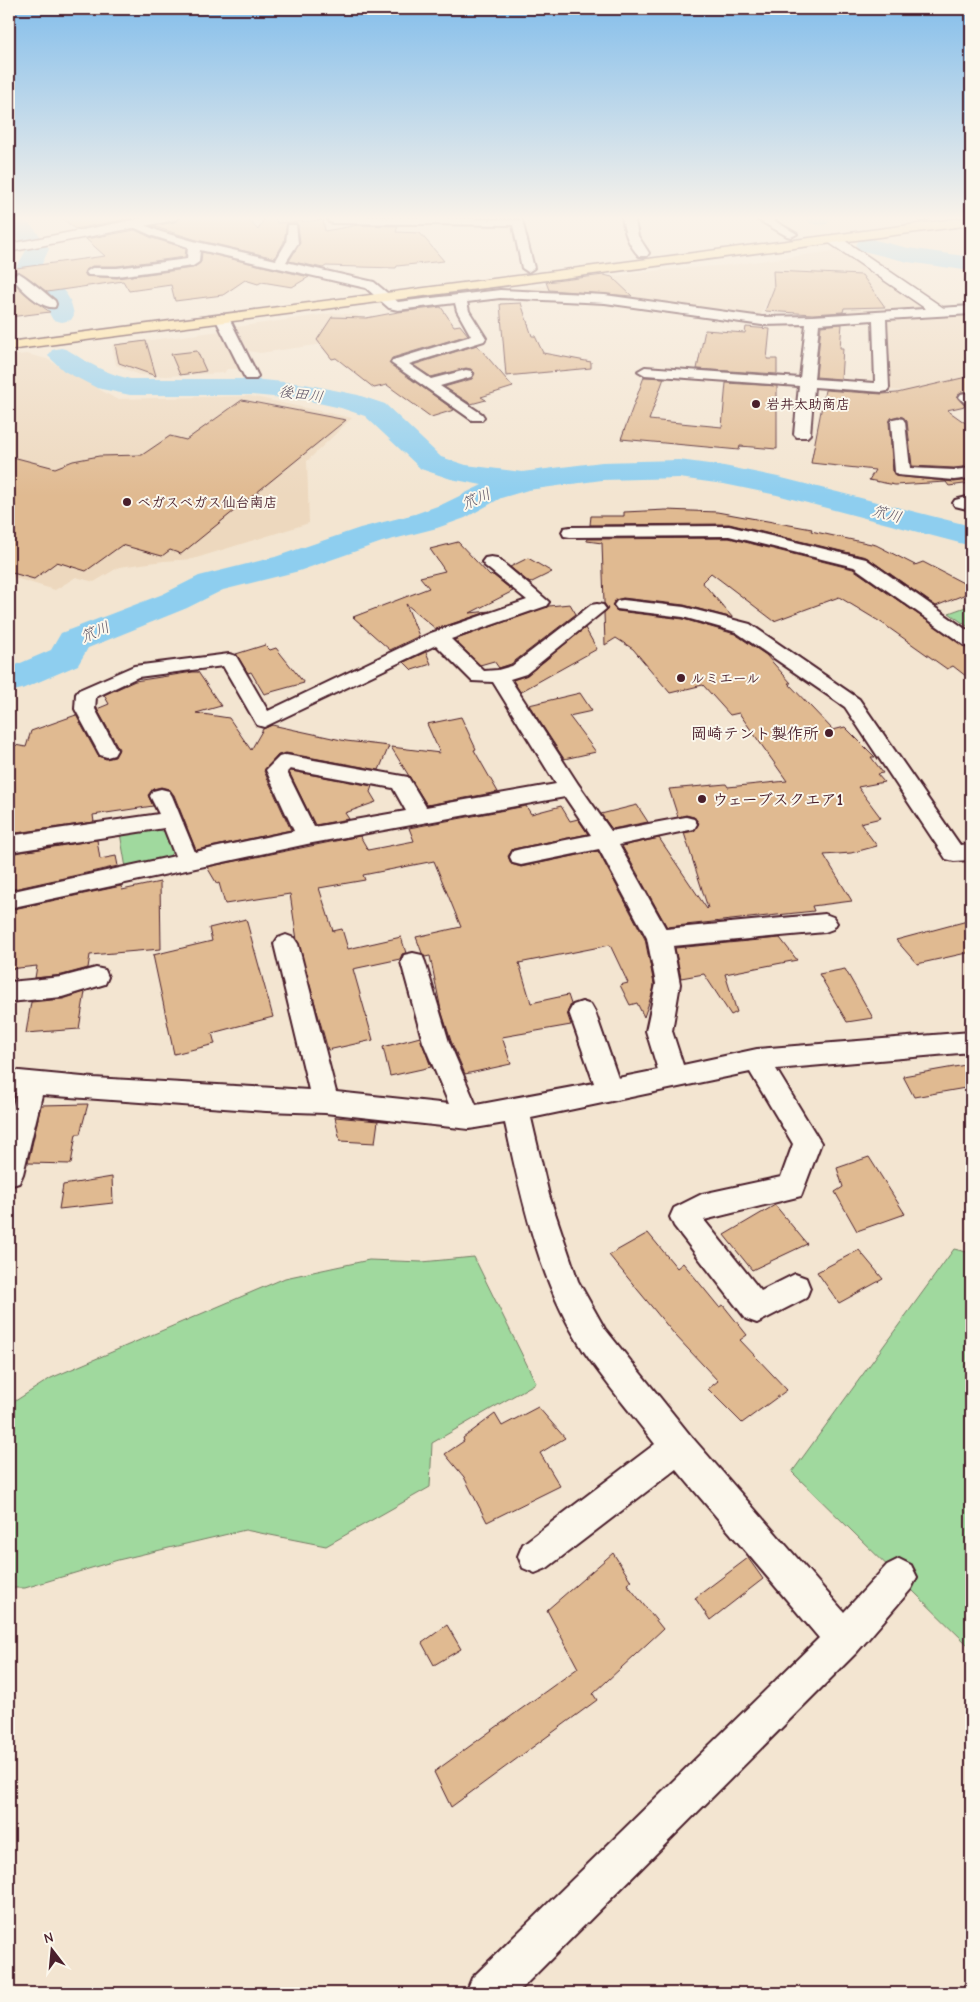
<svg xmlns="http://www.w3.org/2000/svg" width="980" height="2002" viewBox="0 0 980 2002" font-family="'Comic Neue','Klee One',sans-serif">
<rect width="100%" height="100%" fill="#f3e5d1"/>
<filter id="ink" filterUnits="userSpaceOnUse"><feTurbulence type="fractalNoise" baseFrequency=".02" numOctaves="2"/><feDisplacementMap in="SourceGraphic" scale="10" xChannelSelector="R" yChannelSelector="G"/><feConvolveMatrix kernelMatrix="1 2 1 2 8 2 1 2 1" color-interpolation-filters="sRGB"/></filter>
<g filter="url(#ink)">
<g fill="#edd8be">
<path d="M842 250 920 305 917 311 811 318 813 308 766 303 760 317 612 297 515 293 513 290 661 270 730 265Z"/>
<path d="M335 313 359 315 337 342 260 353 248 351 236 327Z"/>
<path d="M971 313V390L918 402 903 391 887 390 884 317Z"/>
<path d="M221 331 239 369H227L224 373 166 376 139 375 116 365 112 345Z"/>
<path d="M27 354 47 359 116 399 250 396 352 418 307 461 309 523 193 559 164 561 119 567 94 582 76 577 55 590 9 576V356Z"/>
</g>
<g fill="#a0d99e" stroke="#757c64">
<path d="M971 605V629L949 613Z"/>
<path d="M152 828 166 832 174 850 168 858 126 868 120 833Z"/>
<path d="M954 1249 971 1253V1648L792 1472Z"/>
<path d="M474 1257 536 1383 432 1443 430 1487 326 1546 245 1530 118 1560 25 1588H9V1405L51 1378 285 1278 369 1260 422 1262Z"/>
</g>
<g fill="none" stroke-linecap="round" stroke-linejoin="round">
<g fill="#8eceef" fill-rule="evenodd">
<path d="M9 216C29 217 39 234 49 249L41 266C50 288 69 282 74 315L71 320 62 322 53 320 50 315 45 298 27 284 17 266 27 249 15 234 9 230Z"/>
<path d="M804 216H828L830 219 827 224C817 226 810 225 804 216Z"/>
<path d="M867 238 908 248 971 257V271L908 262 859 250 856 245 859 240Z"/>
<path d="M61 348C70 350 74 354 82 359 97 368 113 375 130 379H252L305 384 358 395 385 404 441 457 466 465 522 472 602 462 679 460 724 466 778 477 971 526V546L777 495 724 484 679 478 602 480 528 490 501 498 465 518 437 528 382 542 299 571 223 590 187 608 88 648 78 665 22 689 9 692V668L51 650 61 633 163 594 199 576 275 557 360 528 415 514 443 504 482 485 451 479 421 469 365 416 341 408 305 400 252 395H130L97 388 64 371 48 356 52 350Z"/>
</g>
</g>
<g fill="#e0ba91" stroke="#4a1f2b">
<path d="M60 216H143L75 229Z"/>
<path d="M183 216H245L258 230 266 216H275L277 223 323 220 325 231 358 225 398 226 396 232 420 233 444 261 397 266 396 268 326 266 323 268 289 261 300 243 298 225 296 223 287 224 284 242 275 258 197 240 152 226 175 222Z"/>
<path d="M135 230 152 238 186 248 185 257 117 266H92L84 272 86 276 117 278 193 268 201 262 202 252 309 277 292 287 262 282 258 284 245 280 223 295 175 301 171 285 129 291 123 281 47 292 26 276 17 271 10 277 14 282 30 298 50 312 9 317V269L105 256 86 239Z"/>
<path d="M773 271 862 275 885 307 844 308 843 312 813 314 765 311 774 288Z"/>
<path d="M604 275 612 277 632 296 549 290 546 282Z"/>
<path d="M521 303 532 336H535L543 353 591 362V368L506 376 500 304Z"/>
<path d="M441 307 454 326 460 325 468 335 392 358 389 363 454 410 431 417 387 385 374 388 336 358 332 359 317 340 332 317 366 318 398 312Z"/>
<path d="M842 324 840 348H843L841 379 816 377 821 326Z"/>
<path d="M746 327 770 329 767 359H777V374L697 369 705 330 745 333Z"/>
<path d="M146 341 156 376 119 363 115 345Z"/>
<path d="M477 345 513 387 481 397 486 400 471 404 444 387 472 379 475 373 471 369 466 368 431 377 413 365Z"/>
<path d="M197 351 206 371 180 375 171 354Z"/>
<path d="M971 376V392H961L957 397 965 406 947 410 971 427V466L954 468 912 466 907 421 903 417 898 416 891 418 889 422 893 472 895 476 954 482 971 480V483L949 486 946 482 895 485 869 480 875 470 811 463 825 390 882 394 897 393Z"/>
<path d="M644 377 664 378 649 420 722 427 726 383 777 386V449L740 446 739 450 621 439Z"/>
<path d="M242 400 346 420 181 554 170 550 162 556 122 545 86 571 57 562 34 579 9 572V456L55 468 73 461 99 456 142 455 170 436 186 440Z"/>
<path d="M666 510 717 512 812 529 811 531 876 545 915 565 923 562 971 587V592L936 606 866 557 729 524 590 525 591 516H624V512Z"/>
<path d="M729 538 853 569 971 651V680L953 666 947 669 882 623 839 597 774 621 711 573 702 582 733 618 684 605 623 598 616 600 612 605 617 611 683 619 735 634 766 655 791 683H788L833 730 845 727 875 757H871L883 773 877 774 884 782 858 787 881 818 860 823 877 846 851 853 824 855 852 901 812 906 814 911 667 927 622 846 659 838 707 909 708 908 684 833 694 831 699 823 694 817 686 815 678 817 669 789 726 784 728 787 787 781 739 713 730 715 703 685 670 693 633 649 616 638 605 645 604 613 608 609 604 603 602 543 587 541V539Z"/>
<path d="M458 542 490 576 493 575 513 591 470 613 490 611 436 629 406 604 419 636 390 650 353 617 429 588 420 577 445 571 430 549Z"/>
<path d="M528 558 552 572 530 583 510 567Z"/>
<path d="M570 604 576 614 511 664 499 668 494 661 480 665 454 640 549 606Z"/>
<path d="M585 628 597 649 520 692 513 680 527 675Z"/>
<path d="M265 645 270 650 276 648 304 683 264 694 251 672 248 673 236 654Z"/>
<path d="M426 652 431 664 412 670 404 662Z"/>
<path d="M193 672H198L221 706 196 713 229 718 251 750 263 729 272 725 346 741 389 746 379 770 286 753 278 755 264 771 291 830 196 850 174 795 169 789 161 787 153 789 148 795 153 806 93 815 94 822 9 834V744L26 747 31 731 76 715 98 756 106 759 115 757 119 749 97 709 109 704 104 695 135 681Z"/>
<path d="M580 693 592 711 569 716 596 752 564 759 529 705Z"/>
<path d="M461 717 476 749 474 750 498 792 427 805 391 747 440 753 427 724Z"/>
<path d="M291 771 372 786 370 792 376 802 345 813 349 819 315 825 289 772Z"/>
<path d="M637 805 648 822 612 829 601 814Z"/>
<path d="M526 806 531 814 561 806 570 821 578 819 588 834 513 849 508 856 511 864 521 867 598 851 645 939 654 984 653 991 644 1017 637 1003 630 1005 620 985 628 983 610 945 519 963 531 1003 568 995 571 1004 567 1013 571 1025 502 1037 511 1064 465 1074 451 1041 441 1010 430 956 425 957 422 953 416 937 461 927 434 861 363 875 365 880 319 888 333 931 342 929 348 949 401 937 406 953 402 954 400 959 353 969 373 1040 328 1050 297 940 290 894 225 904 219 883 217 884 207 867 360 836 368 850 414 841 409 828Z"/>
<path d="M97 840 100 859 116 856 118 866 9 890V854Z"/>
<path d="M160 882 161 949 90 955 88 968 62 975 35 978 37 966 9 969V910L121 886 122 890Z"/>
<path d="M246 919 273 1017 212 1033 215 1044 174 1054 153 955 212 941 209 928Z"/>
<path d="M971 920V952L917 964 896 940Z"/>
<path d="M780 938 797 960 725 974 737 1012 731 1015 704 974 681 978 675 948Z"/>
<path d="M845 969 873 1018 847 1022 819 974Z"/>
<path d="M85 992 79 1029 26 1033 31 1002 63 999Z"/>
<path d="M420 1037 431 1067 390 1076 383 1047Z"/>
<path d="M971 1064V1087L914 1097 903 1076Z"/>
<path d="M88 1104 80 1134H76L71 1164 28 1163 41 1105Z"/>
<path d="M335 1117 378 1121 375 1143 340 1141Z"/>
<path d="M869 1157 905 1214 857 1231 835 1192 843 1187 837 1168Z"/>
<path d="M112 1177 113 1203 59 1209 63 1185Z"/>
<path d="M775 1205 807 1244 752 1270 724 1235Z"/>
<path d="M648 1233 677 1268 683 1263 719 1307 723 1305 747 1335 740 1340 787 1390 742 1423 708 1389 718 1381 675 1335 609 1255Z"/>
<path d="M859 1250 883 1279 839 1303 817 1272Z"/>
<path d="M538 1407 565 1438 540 1453 560 1486 487 1522 464 1477 445 1454 464 1441 463 1438 495 1414 502 1426Z"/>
<path d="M613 1553 631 1581 627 1584 663 1629 593 1694 597 1700 451 1807 434 1772 578 1668 547 1610Z"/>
<path d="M748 1558 763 1579 710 1620 695 1598Z"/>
<path d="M447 1625 461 1649 434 1665 422 1643Z"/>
</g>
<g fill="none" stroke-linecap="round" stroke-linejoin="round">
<defs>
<g id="street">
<path d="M326 216 522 220 534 268 528 272 522 268 513 225 333 223 329 222Z"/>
<path d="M622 216H634L638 236 649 253 647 256H639C628 244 624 232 622 216Z"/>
<path d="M751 216H766L797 234 791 237 787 236Z"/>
<path d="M914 216H927L929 218 923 221Z"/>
<path d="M135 221 161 232 197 242 276 260 286 243 288 225H296L298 243 286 262 374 282 398 302 500 290 605 295 762 317 813 316 971 306V314L886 319 889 388 887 391 882 392 814 387 810 434 807 437H797L794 434 799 386 645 375 638 371 645 367 800 378 806 324 762 325 605 303 500 298 467 302 469 311 486 338 484 341 409 364 431 379 466 370 471 371 473 374 471 377 440 386 482 414 484 417 482 420H472L391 363 393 360 471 336 457 311 455 303 398 310 389 308 366 288 200 250 199 262 193 266 117 276 88 275 86 272 92 268H117L187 259 188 247 153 236 131 226 129 224ZM873 320 875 383 814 379 819 324Z"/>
<path d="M18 273C23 274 49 296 55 301L56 304 55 307C42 310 19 287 12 277Z"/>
<path d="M222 314 229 318 258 376 256 379H246L244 376 215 318Z"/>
<path d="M966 393 971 394V405L966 404 959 397 961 394Z"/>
<path d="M898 418 903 419 905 422 910 468 954 470 971 468V478L954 480 897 475 895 472 891 422 893 419Z"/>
<path d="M971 496V510L955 506 953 503 955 500Z"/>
<path d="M729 526 866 559 971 633V647L964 645 854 567 729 536 570 537 564 536 562 532 564 528 570 527Z"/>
<path d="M491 557 497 558 549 602 546 606 451 639 484 671 498 670 512 666 591 605 597 604 603 605 606 609 526 674 510 679 578 784 611 831 686 817 694 819 697 824 694 829 619 845 666 929 825 914 833 917 837 923 833 929 825 932 673 946 680 984 672 1031 683 1065 757 1049 971 1032V1052L776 1069 821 1143 801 1196 704 1220 761 1291 795 1274 806 1278 810 1288 806 1298 757 1323 746 1319 674 1226 670 1217 674 1208 702 1194 781 1177 793 1144 750 1072 531 1118 549 1195 578 1281 605 1329 690 1435 844 1612 887 1565 899 1559 911 1565 917 1577 911 1589 857 1652 517 1993H466L472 1978 819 1638 676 1469 547 1568 535 1573 523 1568 518 1556 523 1544 655 1444C631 1413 605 1382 583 1350 539 1282 522 1200 505 1123L469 1129 325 1113 266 1111 42 1095 23 1174 19 1183 9 1186V1121L16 1093 9 1092V1070L93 1078 309 1090 274 944 278 938 286 935 294 938 298 944 336 1092 449 1104 423 1042 401 962 404 955 413 953 422 955 425 962 449 1042 476 1105 594 1083 569 1012 573 1005 582 1002 591 1005 595 1012 618 1078 658 1070 646 1031 656 984 647 938 599 849 521 865 513 863 510 857 513 851 521 849 591 835 565 797 307 844 9 908V892L175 856 164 828 9 852V836L159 814 150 796 153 791 161 789 169 791 172 796 195 852 294 831 266 770 279 757 286 755 408 777 426 807 556 784 493 682 472 681 436 645 264 727 257 725 223 666 138 677 96 697 95 709 117 750 114 755 107 757 100 755 75 709 76 694 79 690 134 666 229 654 236 656 268 711 431 633 527 600 485 566 482 562 485 558ZM290 769 393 788 406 811 314 827 287 772Z"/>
<path d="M623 600 684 607 750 624 859 699 960 845 971 844V860L954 861 946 859 845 707 736 632 683 617 617 609 614 605 617 601Z"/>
<path d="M96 968 105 970 108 977 105 984 62 997 9 1002V982L62 977Z"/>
</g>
<g id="secondary">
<path d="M154 216H181L175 220 9 252V244Z"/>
<path d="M833 235 838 236 945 309 947 312 945 315H935L828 242 827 239Z"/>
</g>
<path id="highway" d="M971 217V225L9 350V342Z"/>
</defs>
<use href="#street" stroke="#4a1f2b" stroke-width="4"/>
<use href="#secondary" stroke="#4a1f2b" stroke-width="3"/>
<use href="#highway" stroke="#4a1f2b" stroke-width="3"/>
<use href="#street" fill="#fbf7ec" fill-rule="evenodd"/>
<use href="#secondary" fill="#fbf7ec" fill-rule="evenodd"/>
<use href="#highway" fill="#fdde96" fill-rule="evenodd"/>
</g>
</g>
<linearGradient id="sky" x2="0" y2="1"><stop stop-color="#84beeb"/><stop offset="0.44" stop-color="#faf3ea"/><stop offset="1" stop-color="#faf3ea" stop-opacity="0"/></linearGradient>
<rect width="980" height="496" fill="url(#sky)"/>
<g fill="#4a1f2b" stroke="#fbf7ec" stroke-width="2">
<circle cx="756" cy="404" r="5"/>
<circle cx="127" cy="502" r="5"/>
<circle cx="681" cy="678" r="5"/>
<circle cx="829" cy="733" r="5"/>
<circle cx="702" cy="799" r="5"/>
</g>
<g text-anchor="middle" stroke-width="4" stroke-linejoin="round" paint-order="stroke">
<g font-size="14" font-weight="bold" fill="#4a1f2b" stroke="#fbf7ec" text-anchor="start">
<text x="766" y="409">岩井太助商店</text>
<text x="137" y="507">ベガスベガス仙台南店</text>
<text x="691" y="683">ルミエール</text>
</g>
<g font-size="15" font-style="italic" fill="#5e5466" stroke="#fbf7ec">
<text transform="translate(301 394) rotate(8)" y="5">後田川</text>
<text transform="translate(476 499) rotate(-23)" y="5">笊川</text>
<text transform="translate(887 514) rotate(15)" y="5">笊川</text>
<text transform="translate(95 632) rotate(-23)" y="5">笊川</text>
</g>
<g font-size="16" font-weight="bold" fill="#4a1f2b" stroke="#fbf7ec" text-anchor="end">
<text x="819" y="739">岡崎テント製作所</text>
<text x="712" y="805" text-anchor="start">ウェーブスクエア1</text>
</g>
</g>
<rect width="980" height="2002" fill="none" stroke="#fbf7ec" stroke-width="30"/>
<rect x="15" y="15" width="950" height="1972" fill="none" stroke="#4a1f2b" stroke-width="2" filter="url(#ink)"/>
<g transform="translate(52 1950) rotate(344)" stroke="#fbf7ec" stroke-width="4" paint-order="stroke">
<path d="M0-4L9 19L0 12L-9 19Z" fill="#4a1f2b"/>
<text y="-8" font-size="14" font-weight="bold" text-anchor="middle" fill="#4a1f2b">N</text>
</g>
</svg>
